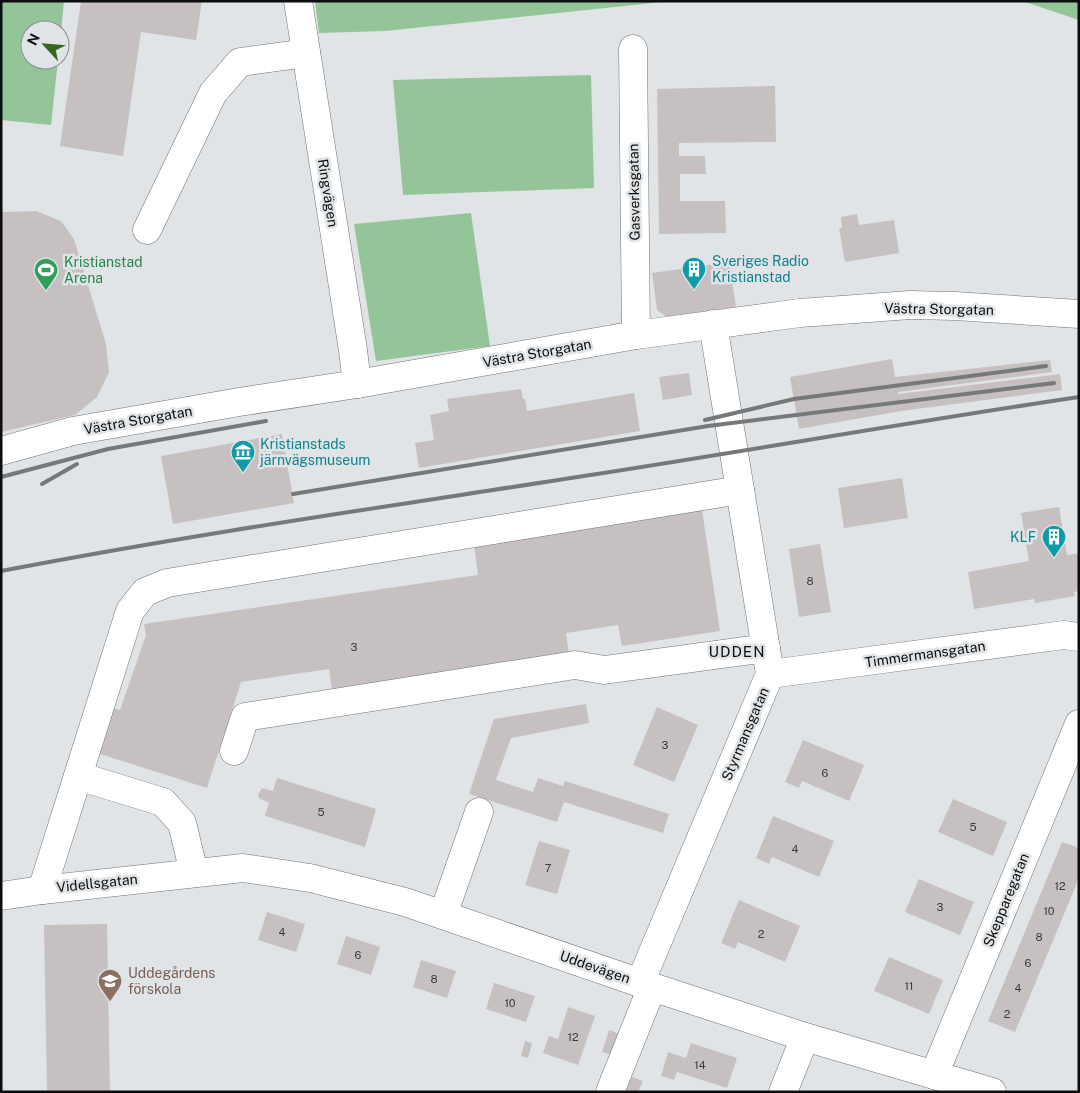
<svg xmlns="http://www.w3.org/2000/svg" width="1080" height="1093" viewBox="0 0 1080 1093" font-family="'Public Sans',sans-serif">
<rect width="100%" height="100%" fill="#e0e4e6"/>
<g fill="#93c599">
<path d="M1 1H64L60 42V30H30V60H58L51 125 1 120Z"/>
<path d="M315 1H672L385 31 319 33Z"/>
<path d="M1022 1H1079V20Z"/>
<path d="M591 75 594 188 403 195 393 80Z"/>
<path d="M471 213 490 346 376 361 354 224Z"/>
</g>
<g fill="#c6c1c0">
<path d="M81 1H202L196 40 141 32 123 156 60 146Z"/>
<path d="M775 86 776 142 679 143V156H705L706 174H680V201H725L726 233 659 234 657 89Z"/>
<path d="M1 209 4 212 36 211 61 221 74 239 106 344 109 372 97 397 75 415 1 432Z"/>
<path d="M857 214 859 225 894 220 899 253 845 262 839 228H842L841 217Z"/>
<path d="M729 262 736 307 667 317 657 310 652 273Z"/>
<path d="M892 359 895 377 1050 360 1052 372 898 392V394L1060 374 1062 390 901 411 799 429 790 377Z"/>
<path d="M689 373 692 395 663 400 659 377Z"/>
<path d="M521 389 523 399H525L527 411 634 393 640 431 419 468 415 443 434 440 430 415 449 411 447 399Z"/>
<path d="M282 434 294 503 173 524 161 456Z"/>
<path d="M902 478 908 518 844 528 838 488Z"/>
<path d="M1059 507 1067 555 1079 553V591L1074 592 1075 596 1035 603 1034 599 974 609 968 572 1029 561 1021 513Z"/>
<path d="M702 510 720 631 622 646 618 625 566 633 569 655 332 690 329 669 241 682 207 788 94 752 109 707 120 710 146 635 144 624 478 575 474 544Z"/>
<path d="M820 544 831 612 799 617 789 549Z"/>
<path d="M586 704 589 723 511 738 496 780 533 792 538 778 563 786 565 781 669 814 663 833 564 802 557 822 469 794 494 719Z"/>
<path d="M657 707 698 725 674 782 633 765Z"/>
<path d="M803 740 864 765 849 801 802 781 799 788 785 782Z"/>
<path d="M277 778 376 809 365 847 265 816 269 803 259 798 258 795 262 788 273 791Z"/>
<path d="M953 799 1007 822 993 856 938 832Z"/>
<path d="M773 816 834 841 819 877 772 857 769 864 756 858Z"/>
<path d="M539 841 570 850 557 894 525 885Z"/>
<path d="M1062 842 1079 848V878L1015 1032 988 1021Z"/>
<path d="M919 879 974 902 960 935 905 912Z"/>
<path d="M739 900 800 926 785 962 738 942 735 949 721 943Z"/>
<path d="M267 912 305 924 296 952 258 940Z"/>
<path d="M107 924 110 1092H47L44 925Z"/>
<path d="M346 936 380 947 371 975 337 964Z"/>
<path d="M889 957 943 980 929 1014 874 991Z"/>
<path d="M421 960 456 971 447 998 413 987Z"/>
<path d="M494 983 535 996 526 1022 486 1009Z"/>
<path d="M568 1007 595 1016 578 1065 543 1053 549 1036 558 1039Z"/>
<path d="M609 1030 620 1034 613 1055 602 1052Z"/>
<path d="M525 1041 532 1043 528 1058 521 1056Z"/>
<path d="M691 1043 737 1058 727 1088 677 1072 674 1080 661 1076 668 1052 686 1058Z"/>
<path d="M632 1077 643 1081 638 1092H625Z"/>
</g>
<g fill="none" stroke-linecap="round" stroke-linejoin="round">
<defs>
<g id="minor">
<path d="M298 1 353 350 357 384"/>
<path d="M633 49 636 335"/>
<path d="M147 230 213 93 240 62 306 53"/>
<path d="M1 451 73 431 239 402 357 384 636 335 800 313 910 305 955 306 1079 314"/>
<path d="M770 674 1064 635 1079 637"/>
<path d="M234 751 245 717 575 665 604 670 766 648"/>
<path d="M78 776 163 802 182 823 194 873"/>
<path d="M42 890 130 611 145 592 167 583 740 490"/>
<path d="M1 896 42 890 243 868 310 878 405 902 652 987 805 1037 992 1092"/>
<path d="M443 915 479 812"/>
<path d="M640 983 770 674 713 324"/>
<path d="M934 1075 1079 724"/>
<path d="M610 1092 652 987"/>
<path d="M783 1092 805 1037"/>
</g>
</defs>
<use href="#minor" stroke="#6f7275" stroke-width="29"/>
<use href="#minor" stroke="#fff" stroke-width="28"/>
<g stroke="#76787a" stroke-width="4">
<path d="M705 420 794 399 1046 366"/>
<path d="M1 477 108 449 266 421"/>
<path d="M42 484 77 464"/>
<path d="M293 494 708 426 1054 383"/>
<path d="M1 571C199 533 398 505 597 474 758 449 918 421 1079 397"/>
</g>
</g>
<defs>
<symbol id="building-pin" viewBox="-11 -11 22 30"><path d="M0 17L-7.5 6A9.5 9.5 0 1 1 7.5 6Z" fill="#0f9aa8" stroke="#e0e4e6"/><path d="M-4-6H4V6H1V3H-1V6H-4ZM-2.5-4.3h1.7v1.8h-1.7ZM.8-4.3h1.7v1.8H.8ZM-2.5-1h1.7V.8h-1.7ZM.8-1h1.7V.8H.8Z" fill="#fff"/></symbol>
<symbol id="stadium-pin" viewBox="-11 -11 22 30"><path d="M0 17L-7.5 6A9.5 9.5 0 1 1 7.5 6Z" fill="#2e9e5b" stroke="#e0e4e6"/><path d="M0-5a6.5 5 0 1 0 0 10a6.5 5 0 1 0 0-10ZM-3.5-1.8h7v3.6h-7Z" fill="#fff"/></symbol>
<symbol id="museum-pin" viewBox="-11 -11 22 30"><path d="M0 17L-7.5 6A9.5 9.5 0 1 1 7.5 6Z" fill="#0f9aa8" stroke="#e0e4e6"/><path d="M0-6L6-3V-2H-6V-3ZM-5-1h2V3h-2ZM-1-1h2V3h-2ZM3-1h2V3H3ZM-6 4H6V6H-6Z" fill="#fff"/></symbol>
<symbol id="school-pin" viewBox="-11 -11 22 30"><path d="M0 17L-7.5 6A9.5 9.5 0 1 1 7.5 6Z" fill="#8d6e63" stroke="#e0e4e6"/><path d="M0-5L7-2L0 1L-7-2ZM-4 1L0 2.5L4 1V4Q0 6-4 4Z" fill="#fff"/></symbol>
</defs>
<g fill-rule="evenodd">
<use href="#building-pin" x="680" y="255" width="28" height="38"/>
<use href="#stadium-pin" x="32" y="256" width="28" height="38"/>
<use href="#museum-pin" x="229" y="438" width="28" height="38"/>
<use href="#building-pin" x="1040" y="523" width="28" height="38"/>
<use href="#school-pin" x="96" y="967" width="28" height="38"/>
</g>
<g text-anchor="middle" stroke-width="5" stroke-linejoin="round" paint-order="stroke">
<g font-size="11" fill="#3a3a3a">
<text x="810" y="585">8</text>
<text x="354" y="651">3</text>
<text x="665" y="749">3</text>
<text x="825" y="777">6</text>
<text x="321" y="816">5</text>
<text x="973" y="831">5</text>
<text x="795" y="853">4</text>
<text x="548" y="872">7</text>
<text x="1060" y="890">12</text>
<text x="940" y="911">3</text>
<text x="1049" y="915">10</text>
<text x="282" y="936">4</text>
<text x="761" y="938">2</text>
<text x="1039" y="941">8</text>
<text x="358" y="959">6</text>
<text x="1028" y="967">6</text>
<text x="434" y="983">8</text>
<text x="909" y="990">11</text>
<text x="1018" y="992">4</text>
<text x="510" y="1007">10</text>
<text x="1007" y="1018">2</text>
<text x="573" y="1041">12</text>
<text x="700" y="1069">14</text>
</g>
<g font-size="14" fill="#0c0d0e" stroke="#e0e4e6">
<text transform="translate(634 192) rotate(-91)" y="5">Gasverksgatan</text>
<text transform="translate(328 193) rotate(81)" y="5">Ringvägen</text>
<text transform="translate(939 309) rotate(1)" y="5">Västra Storgatan</text>
<text transform="translate(537 353) rotate(-10)" y="5">Västra Storgatan</text>
<text transform="translate(138 420) rotate(-10)" y="5">Västra Storgatan</text>
<text transform="translate(925 654) rotate(-8)" y="5">Timmermansgatan</text>
<text transform="translate(745 734) rotate(-67)" y="5">Styrmansgatan</text>
<text transform="translate(97 883) rotate(-6)" y="5">Videllsgatan</text>
<text transform="translate(1006 900) rotate(-68)" y="5">Skepparegatan</text>
<text transform="translate(595 967) rotate(19)" y="5">Uddevägen</text>
</g>
<g font-size="14" fill="#0d838f" stroke="#e0e4e6" text-anchor="start">
<text x="712" y="266">Sveriges Radio<tspan x="712" dy="16">Kristianstad</tspan></text>
<text x="260" y="449">Kristianstads<tspan x="260" dy="16">järnvägsmuseum</tspan></text>
<text x="1036" y="542" text-anchor="end">KLF</text>
</g>
<g font-size="14" fill="#27864d" stroke="#e0e4e6" text-anchor="start">
<text x="64" y="267">Kristianstad<tspan x="64" dy="16">Arena</tspan></text>
</g>
<g font-size="14" fill="#785e54" stroke="#e0e4e6" text-anchor="start">
<text x="128" y="978">Uddegårdens<tspan x="128" dy="16">förskola</tspan></text>
</g>
<g font-size="15" letter-spacing="1" fill="#0c0d0e" stroke="#e0e4e6">
<text x="737" y="657">UDDEN</text>
</g>
</g>
<rect width="1080" height="1093" fill="none" stroke="#0c0d0e" stroke-width="5"/>
<g transform="translate(45 45) rotate(296)"><circle r="24" fill="#e0e4e6" stroke="#8b8e90"/>
<path d="M0-4L9 19L0 12L-9 19Z" fill="#396522"/>
<text y="-8" font-size="14" font-weight="bold" text-anchor="middle" fill="#0c0d0e">N</text>
</g>
</svg>
